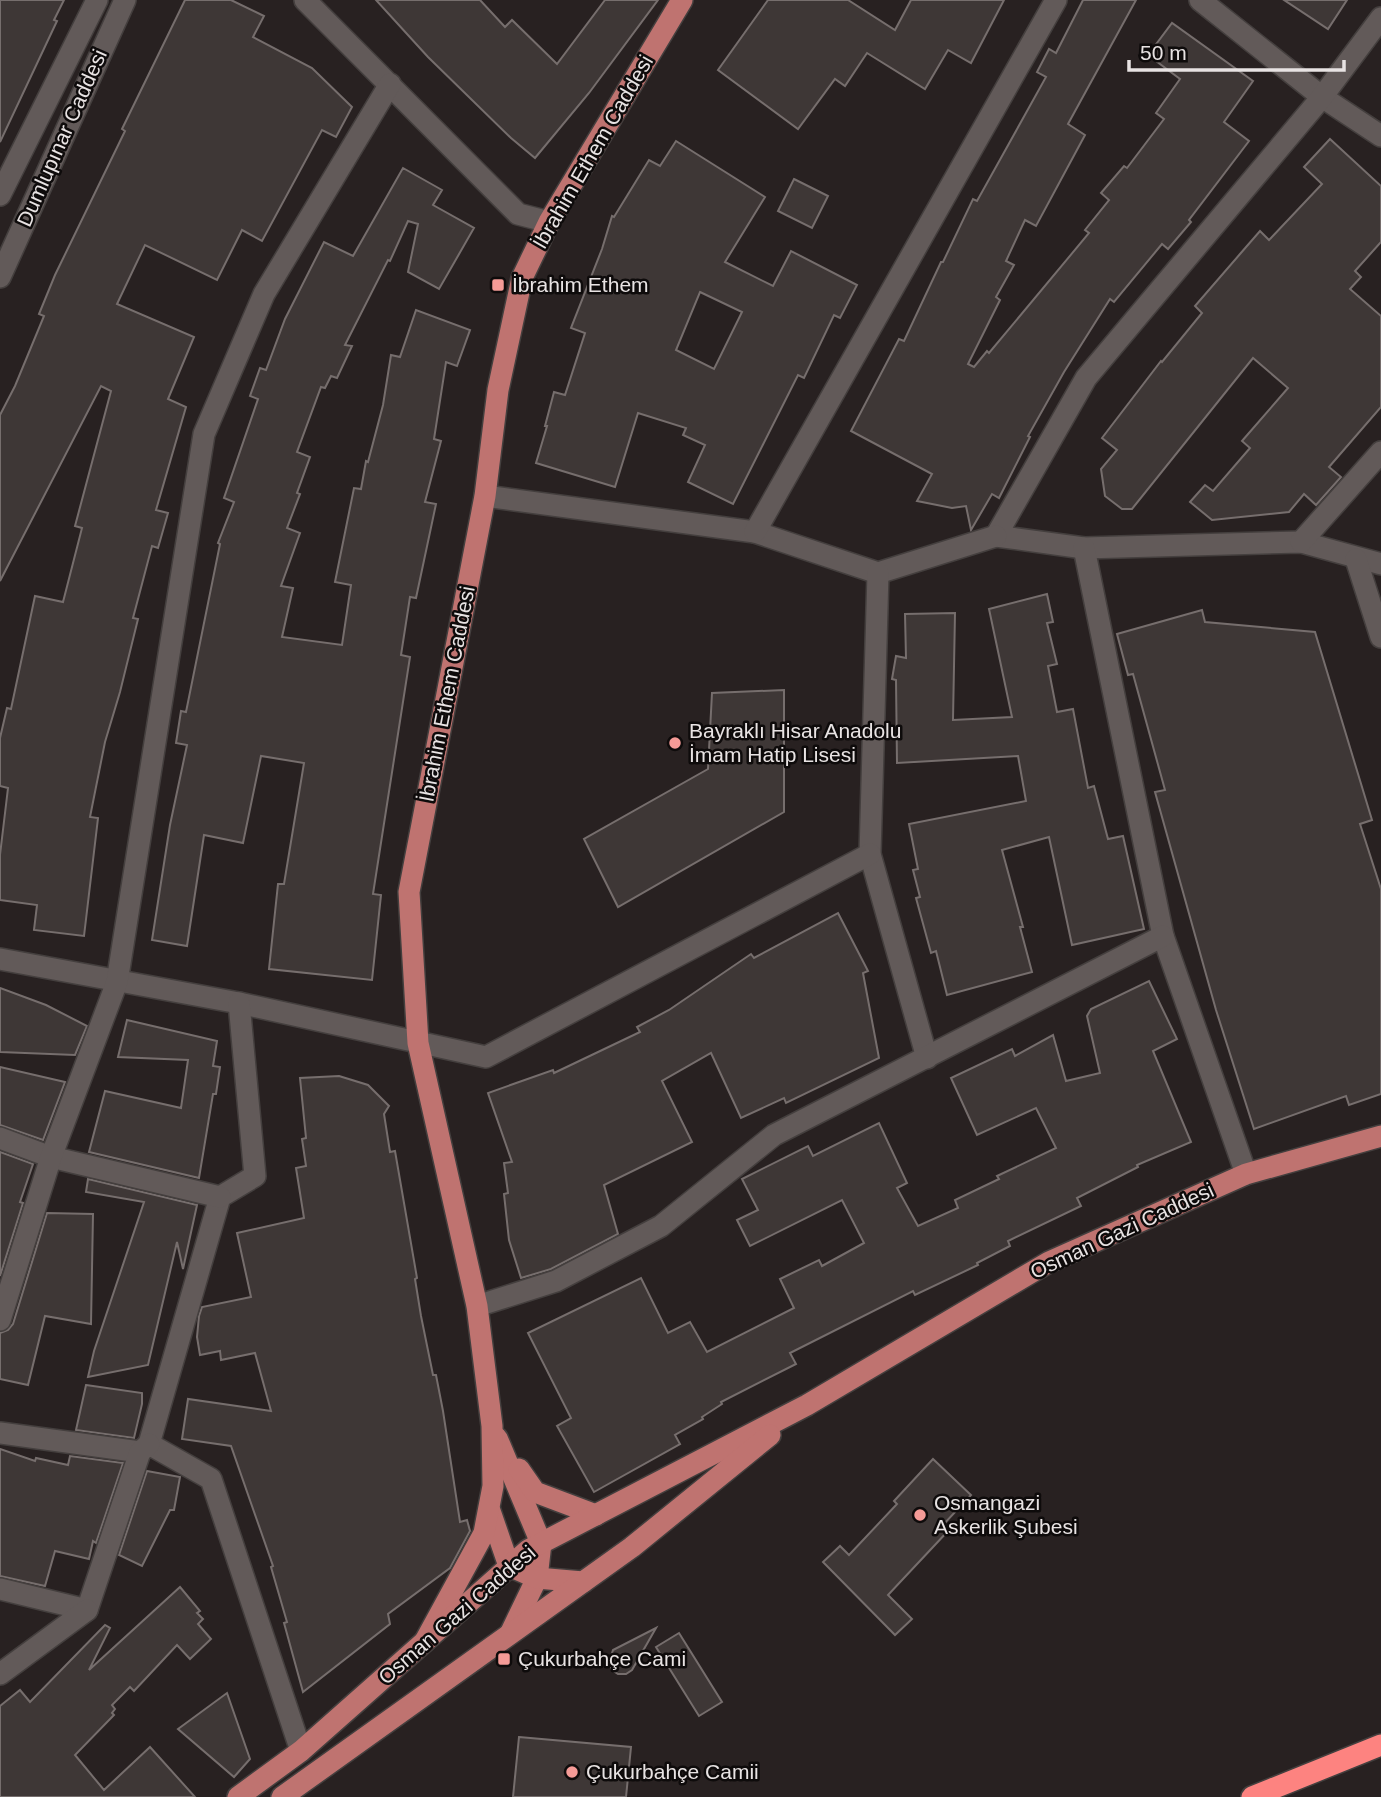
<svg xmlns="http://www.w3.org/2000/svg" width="1381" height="1797" viewBox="0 0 1381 1797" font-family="Helvetica,sans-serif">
<rect width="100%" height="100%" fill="#282121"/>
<g fill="#3e3736" stroke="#766e6d" stroke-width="2" fill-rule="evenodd">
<path d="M0 0H64L54 20 57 21 0 142Z"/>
<path d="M185 0H231L264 16 253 37 312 68 352 107 336 137 322 130 262 241 242 230 217 280 145 245 117 304 194 337 168 399 186 407 156 510 168 513 158 548 152 546 133 618 138 619 120 692 105 742 90 817 98 818 84 936 34 930 37 905 0 900V855L8 788 0 786V738L7 708 11 709 35 596 63 602 82 528 75 526 111 391 101 386 0 581V415L15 386 44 316 39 314 55 275 125 131 122 129Z"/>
<path d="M376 0H480L505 27 512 20 557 64 605 0H658L589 93 535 158 511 138 428 57Z"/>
<path d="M768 0H848L895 30 911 0H1004L971 63 948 50 925 89 867 53 845 86 835 79 798 129 718 70Z"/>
<path d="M1083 0H1136L1068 124 1085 135 1036 226 1025 220 1006 261 1014 265 996 297 1000 300 968 364 974 367 987 351 989 353 1089 233 1085 230 1109 200 1101 193 1124 166 1127 168 1164 119 1156 113 1180 79 1148 55 1172 23 1253 81 1224 122 1249 141 1189 220 1191 222 1168 249 1162 244 1114 302 1110 299 1064 372 1028 436 1030 437 999 498 992 494 971 530 966 506 952 508 917 501 932 474 851 431 899 339 904 341 941 262H943L973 199 977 201 1046 77 1037 72 1049 49 1056 53Z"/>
<path d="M1284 0H1347L1328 29Z"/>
<path d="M1330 139 1381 186V242L1355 271 1361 277 1350 289 1381 316V407L1329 467 1341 477 1316 505 1304 494 1289 512 1212 520 1190 502 1205 485 1213 491 1250 448 1242 441 1288 388 1253 358 1132 509H1122L1105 496 1101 469 1117 450 1102 438 1161 361 1162 362 1202 313 1195 306 1240 254 1260 231 1269 240 1322 184 1304 167Z"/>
<path d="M676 141 765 197 725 262 773 286 791 251 857 285 840 318 834 315 804 378 798 375 733 504 688 482 705 445 683 435 686 428 638 413 615 487 536 463 547 426H545L554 392 565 395 585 333 571 328 602 249 612 216 614 217 649 160 660 166ZM700 292 742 312 714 369 676 350Z"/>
<path d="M403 168 442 190 433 205 474 228 439 289 408 272 418 224 408 221 390 261 388 260 345 345 352 346 337 378 331 376 325 388 321 387 297 452 310 457 297 493 300 494 287 528 300 533 281 586 293 588 282 637 342 645 351 585 335 582 354 488 361 489 366 461 368 462 383 405 391 355 400 357 416 310 470 330 457 366 446 362 434 439 441 441 425 502 436 504 416 598 410 597 401 655 410 657 373 894 381 895 372 980 269 969 278 884H284L304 763 261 756 243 843 204 835 187 946 152 940 170 825 187 745 176 743 181 711 186 712 220 544 218 543 234 502 224 498 258 399 250 396 260 368 266 370 285 319 324 242 353 256Z"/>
<path d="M794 179 828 196 812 228 778 211Z"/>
<path d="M1047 594 1053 622 1047 623 1057 664 1048 666 1057 712 1073 709 1088 788 1094 786 1108 839 1123 836 1144 929 1072 945 1049 837 1002 850 1023 927H1020L1032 972 947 995 936 951 931 953 916 898 920 897 913 870 918 869 909 824 1026 801 1018 756 897 763 896 680 892 679 896 656 906 658 905 614 955 613 953 720 1012 717 989 609Z"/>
<path d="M1202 610 1205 622 1315 632 1372 820 1360 824 1381 889V1094L1349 1105 1346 1096 1254 1129 1216 1010 1155 792 1165 790 1133 674 1128 675 1117 634Z"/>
<path d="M784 690V812L618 907 584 839 708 769 712 693Z"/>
<path d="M838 913 868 971 863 973 879 1058 786 1103 784 1098 741 1118 711 1053 662 1081 692 1142 604 1185 618 1234 551 1269 521 1278 509 1240 504 1194 508 1193 504 1163 512 1162 488 1093 553 1070 554 1073 640 1032 637 1027 669 1010 751 954 754 958Z"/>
<path d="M1149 981 1177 1039 1153 1051 1191 1142 1137 1165 1138 1167 1077 1198 1081 1206 1008 1241 1010 1246 977 1263 978 1265 915 1295 913 1291 790 1353 796 1364 721 1402 722 1404 702 1417 703 1419 675 1435 680 1444 594 1492 557 1426 571 1418 528 1333 641 1278 668 1333 690 1322 707 1352 794 1308 780 1279 819 1260 822 1266 864 1243 842 1200 750 1246 737 1220 758 1210 742 1179 808 1146 813 1156 879 1123 907 1183 897 1188 918 1226 958 1208 955 1200 999 1179 997 1176 1056 1148 1036 1108 977 1135 951 1078 1012 1049 1015 1056 1053 1035 1066 1081 1100 1073 1087 1016 1091 1009Z"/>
<path d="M0 988 46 1005 87 1026 75 1055 0 1052Z"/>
<path d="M127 1020 217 1041 213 1066 220 1067 216 1094H213L199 1178 89 1152 105 1091 181 1108 188 1060 118 1057Z"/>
<path d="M0 1067 65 1082 43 1140 0 1125Z"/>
<path d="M339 1076 368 1085 389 1106 384 1114 390 1152 395 1151 417 1278 415 1279 421 1316 433 1375H436L443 1411 460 1522 467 1520 470 1531 450 1568 388 1614 390 1624 303 1692 284 1623 287 1622 271 1567 273 1566 231 1446 182 1439 188 1399 271 1411 255 1353 221 1360 220 1351 200 1355 197 1337 199 1316 202 1307 251 1297 237 1233 304 1218 296 1168 306 1166 302 1139 306 1138 300 1078Z"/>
<path d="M0 1152 33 1164 20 1202 23 1203 0 1276Z"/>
<path d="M88 1179 197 1205 183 1269 177 1242 148 1365 88 1377 94 1351 144 1202 86 1192Z"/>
<path d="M47 1213 93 1214 91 1324 45 1316 28 1385 0 1379V1333L8 1330 13 1324Z"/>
<path d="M86 1385 142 1393V1404L134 1438 76 1430Z"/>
<path d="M0 1449 35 1461 36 1458 68 1465 70 1456 123 1463 96 1543 93 1541 89 1559 55 1551 45 1586 0 1576Z"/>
<path d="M933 1459 971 1495 942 1526 948 1531 888 1595 912 1619 895 1635 823 1562 840 1546 849 1555 897 1504 894 1501Z"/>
<path d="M147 1471 180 1477 174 1510H170L142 1566 119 1555Z"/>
<path d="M180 1587 200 1611 197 1613 203 1619 198 1624 211 1639 190 1659 177 1645 134 1691 130 1687 112 1705 115 1709 112 1713 114 1715 75 1755 104 1790 150 1747 195 1797H0V1706L20 1690 30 1702 105 1625 110 1628 89 1670Z"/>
<path d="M656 1628 632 1670 626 1674H618L612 1670 609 1663 613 1650Z"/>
<path d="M679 1633 722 1702 699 1716 656 1647Z"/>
<path d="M227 1693 250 1759 234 1777 178 1729Z"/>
<path d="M519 1737 631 1747 626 1797H513Z"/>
</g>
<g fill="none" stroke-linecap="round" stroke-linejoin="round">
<defs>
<g id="minor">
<path d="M305 0 518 214 549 222"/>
<path d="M1200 0 1322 97 1381 136"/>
<path d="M1381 18 1322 97 1086 378 996 536 1084 548 1301 542 1381 564"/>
<path d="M0 195 97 0"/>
<path d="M0 277 125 0"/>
<path d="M485 496 755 532 878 573 996 536"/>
<path d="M755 532 1056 0"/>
<path d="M1301 542 1381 452"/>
<path d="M1084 548 1163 936 1246 1174"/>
<path d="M1356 559 1381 637"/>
<path d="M878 573 870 854 927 1058"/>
<path d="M0 959 239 1003 486 1057 870 854"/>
<path d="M239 1003 255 1176 220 1197 149 1444 211 1479 301 1751"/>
<path d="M0 1138 51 1157 220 1197"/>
<path d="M477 1306 556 1281 661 1226 774 1135 1163 936"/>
<path d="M0 1320 51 1157 117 982 204 434 264 294 390 84"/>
<path d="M0 1433 140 1452"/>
<path d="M0 1589 87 1610 140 1452 149 1444"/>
<path d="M0 1674 87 1610"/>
</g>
<g id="major">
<path d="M497 1438 541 1543 537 1578 511 1632"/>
<path d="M519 1469 535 1492 596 1515"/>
<path d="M490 1511 509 1566 537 1578 583 1582"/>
<path d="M425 1641 484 1533 493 1486 492 1426 477 1306 418 1043 409 892 485 496 498 390 522 278 549 222 682 0"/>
<path d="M238 1797 301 1751 528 1550 807 1405 1049 1262 1246 1174 1381 1136"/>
<path d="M282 1797 632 1547 770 1435"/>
</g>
<path id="highway" d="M1252 1797 1381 1745"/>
</defs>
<use href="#minor" stroke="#443f3e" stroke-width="24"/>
<use href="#major" stroke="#443f3e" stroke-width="24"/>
<use href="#highway" stroke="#443f3e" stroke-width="24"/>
<use href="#minor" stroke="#625a59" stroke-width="21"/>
<use href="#major" stroke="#bf7370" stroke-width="21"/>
<use href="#highway" stroke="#fd8380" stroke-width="21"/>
</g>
<g fill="#f59b97" stroke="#0e0b0b" stroke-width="2.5">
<rect x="491" y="278" width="14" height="14" rx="3.5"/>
<circle cx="675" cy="743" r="7"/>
<circle cx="920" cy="1515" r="7"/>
<rect x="497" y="1652" width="14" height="14" rx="3.5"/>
<circle cx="572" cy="1772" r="7"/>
</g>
<g text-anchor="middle" stroke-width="5" stroke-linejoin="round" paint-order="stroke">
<g font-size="21" fill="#e8e3e3" stroke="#0e0b0b">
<text transform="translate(62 138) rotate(-66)" y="7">Dumlupınar Caddesi</text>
<text transform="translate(593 152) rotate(-60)" y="7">İbrahim Ethem Caddesi</text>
<text transform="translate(447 694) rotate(-79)" y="7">İbrahim Ethem Caddesi</text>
<text transform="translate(1122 1231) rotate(-25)" y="7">Osman Gazi Caddesi</text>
<text transform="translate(457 1615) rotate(-41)" y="7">Osman Gazi Caddesi</text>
</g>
<g font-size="21" fill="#e8e3e3" stroke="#0e0b0b" text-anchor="start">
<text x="512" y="292">İbrahim Ethem</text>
<text x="689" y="738">Bayraklı Hisar Anadolu<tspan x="689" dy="24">İmam Hatip Lisesi</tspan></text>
<text x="934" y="1510">Osmangazi<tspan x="934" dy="24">Askerlik Şubesi</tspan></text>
<text x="518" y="1666">Çukurbahçe Cami</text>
<text x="586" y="1779">Çukurbahçe Camii</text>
</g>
</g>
<path d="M1129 60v10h215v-10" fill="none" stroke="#e8e3e3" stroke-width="3.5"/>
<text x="1140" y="60" font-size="21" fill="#e8e3e3" stroke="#0e0b0b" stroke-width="5" paint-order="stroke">50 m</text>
</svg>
